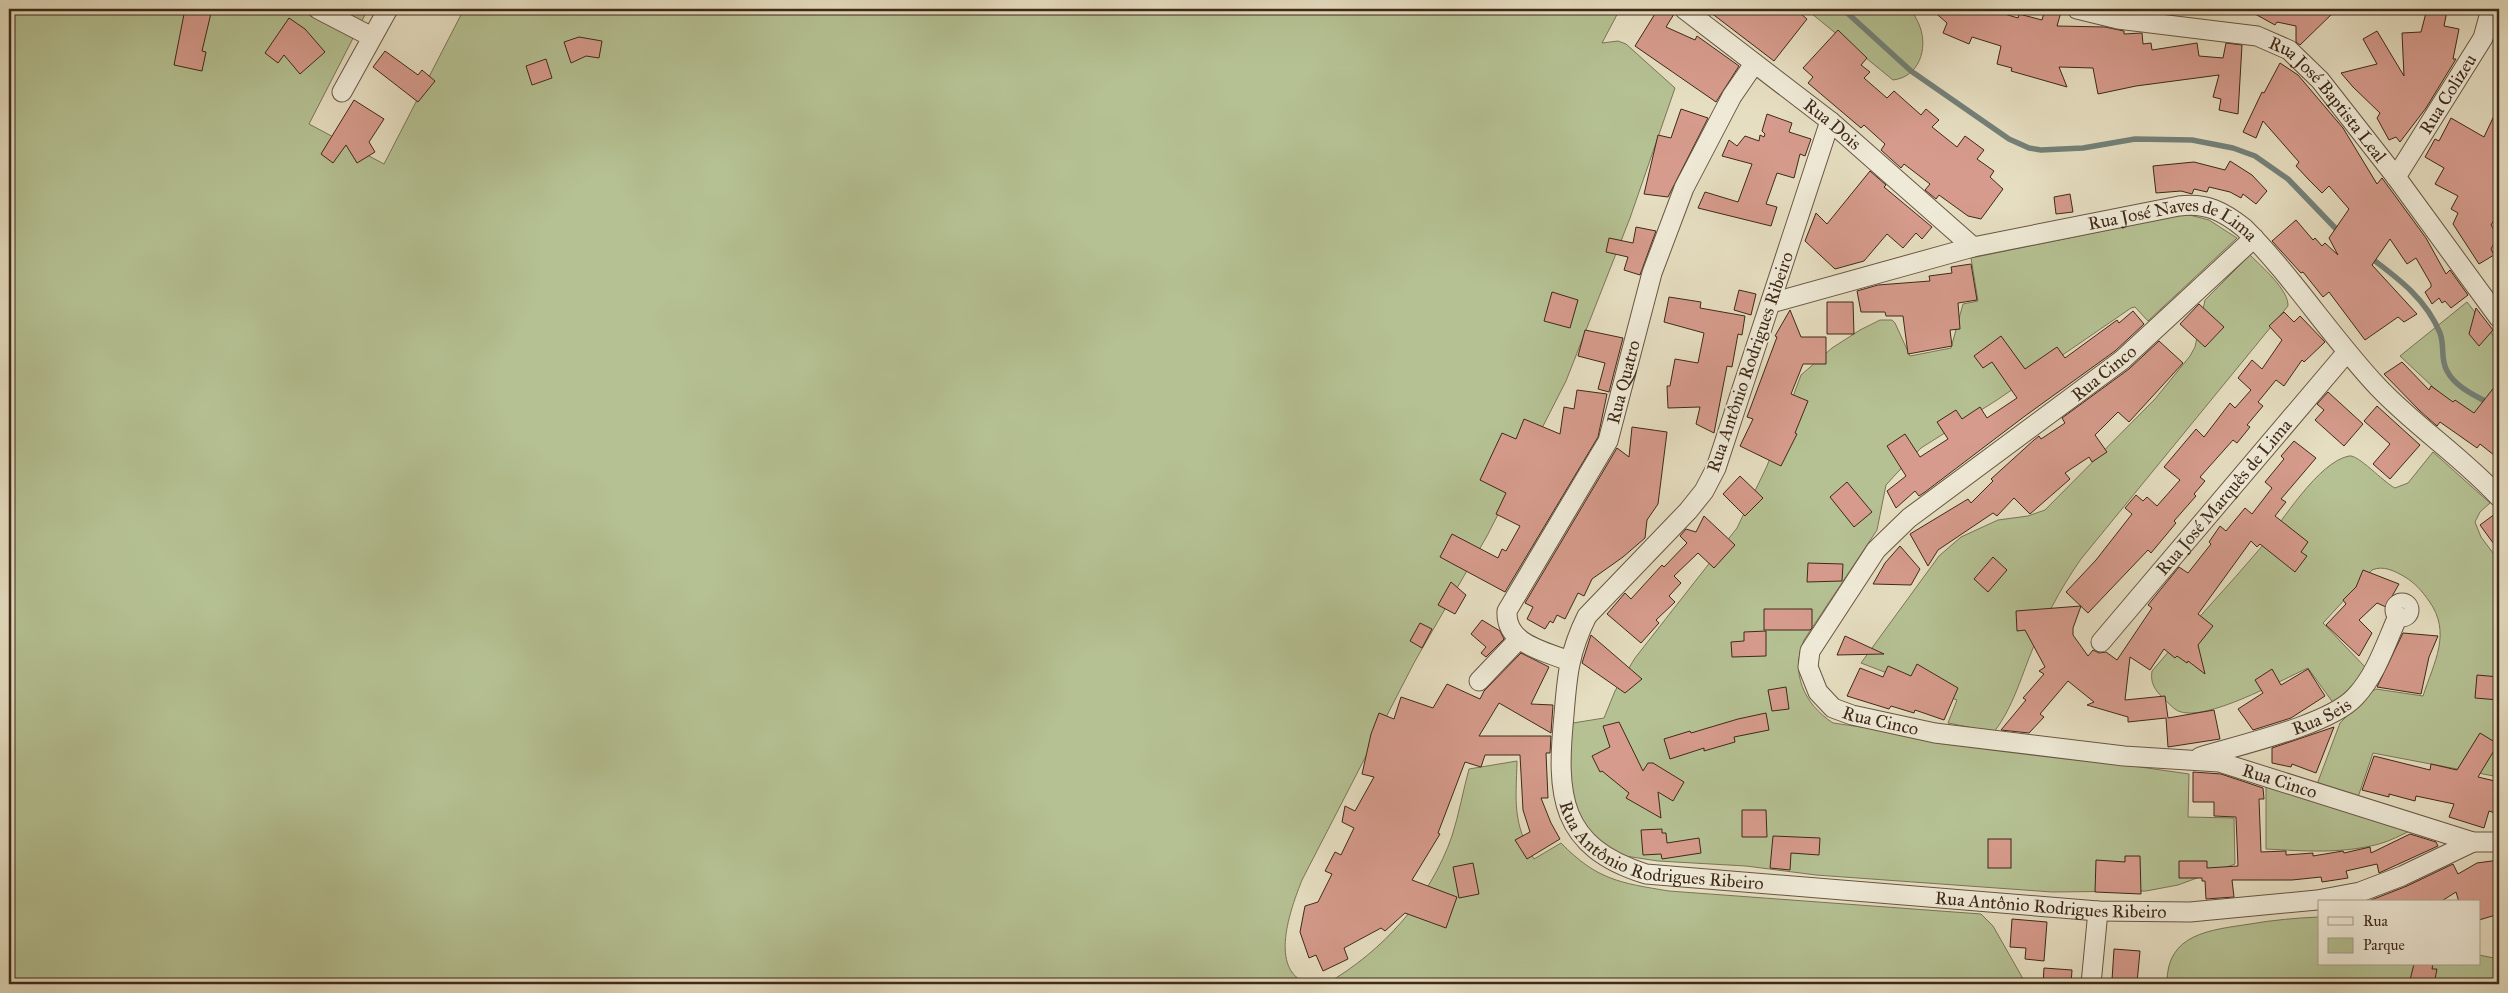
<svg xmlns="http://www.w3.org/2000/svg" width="2508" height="993" viewBox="0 0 2508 993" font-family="'IM FELL Great Primer',serif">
<rect width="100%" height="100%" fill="#e6dec1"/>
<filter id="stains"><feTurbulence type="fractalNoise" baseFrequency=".004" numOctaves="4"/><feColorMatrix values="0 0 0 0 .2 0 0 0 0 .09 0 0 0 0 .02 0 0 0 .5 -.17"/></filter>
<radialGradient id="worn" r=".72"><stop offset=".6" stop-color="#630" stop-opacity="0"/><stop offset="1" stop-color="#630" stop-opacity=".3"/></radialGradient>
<g fill="#b5c193" stroke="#7a7556">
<path d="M9 9H368L309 124 384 164 464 9H1620L1602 43 1618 41 1626 44 1675 88 1630 218 1566 381 1487 536 1415 661 1302 880C1291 908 1267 971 1309 984H9Z"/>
<path d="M1806 9H1911C1914 15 1918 21 1920 27 1928 49 1919 77 1893 80Z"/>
<path d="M2186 214 2209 220 2237 238 2148 321 2135 307 2131 308 1997 400 1921 448 1896 474 1886 485 1877 530 1804 640C1790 673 1804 704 1833 723L2189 774 2188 817 2234 818 2235 864 2178 885 2146 891 2052 892 1816 875 1746 866 1658 861 1625 856 1602 846 1575 813 1568 762 1573 723 1604 718 1615 691 1635 658 1737 528 1767 466 1801 375 1832 348 1860 330 1880 320H1892L1895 323 1910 356 1951 348 1963 304 1978 301 1971 258Z"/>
<path d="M2250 255C2261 266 2289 290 2288 306L2081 559C2058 592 2044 620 2029 658 2019 684 2011 710 1994 732L1948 723 1957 700 1861 663 1939 556 1961 537 1998 520 2028 516 2045 510 2155 399 2190 356 2195 347 2205 300Z"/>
<path d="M2467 302 2499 343V449L2400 356Z"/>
<path d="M2433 452 2490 503 2480 512 2475 522 2481 537 2499 561V777L2373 753 2357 800 2316 787 2340 723 2371 692 2376 689 2423 696C2434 662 2452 633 2429 601 2422 591 2415 583 2405 577 2395 571 2383 565 2372 570L2323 623 2366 668 2358 683 2334 704 2308 668C2281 680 2205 723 2178 711 2172 708 2168 702 2163 698 2155 690 2150 683 2152 671 2188 628 2227 588 2263 545 2282 522 2318 462 2349 456 2358 454 2383 482 2395 488L2408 483Z"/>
<path d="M1517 761C1516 802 1512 822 1534 859L1561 843C1597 880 1620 883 1669 891L1981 914 1993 926 2026 984H1326C1383 951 1430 899 1452 836 1459 814 1463 791 1469 769Z"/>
<path d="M2266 786 2412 830C2401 835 2390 841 2379 844 2342 854 2304 851 2266 849Z"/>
<path d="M2319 917V964H2479V955L2499 959V984H2167C2166 933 2211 930 2250 924 2273 920 2296 918 2319 917Z"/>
</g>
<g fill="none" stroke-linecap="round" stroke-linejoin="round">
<g stroke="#748179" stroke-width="5.5">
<path d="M1843 9 1911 71 2009 139 2029 148 2041 150 2083 148 2135 139 2192 140 2233 148 2255 156 2288 179 2340 233"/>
<path d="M2371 258C2399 279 2426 299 2440 333 2445 346 2440 359 2447 371 2457 390 2482 398 2499 409"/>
</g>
</g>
<g fill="#d69b8c" stroke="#3f2919">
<path d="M185 9H212L202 51 206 52 202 71 174 65Z"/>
<path d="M1658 9H1673L1674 14 1666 27 1695 40 1697 36 1739 66 1716 102 1635 46Z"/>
<path d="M1706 9H1795L1807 19 1774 61Z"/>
<path d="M1931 9H1988L2018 18 2019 14 2042 20 2045 9H2049L2061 12 2057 26 2105 27 2124 31V34L2142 33 2143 44 2151 43 2152 50 2197 43 2199 56 2223 58 2226 43 2242 45 2238 114 2219 110 2221 99 2213 97 2219 75 2136 86 2098 94 2093 68 2059 67 2067 87 2011 71 2012 68 1997 64 2001 46 1972 37 1969 44 1943 33 1947 23Z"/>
<path d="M2246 9H2337L2300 45 2296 42V26L2277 22 2275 25Z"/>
<path d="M2427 9 2447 11 2444 26 2459 29 2453 59H2456L2426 108 2400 142 2396 137 2389 140 2377 118 2380 113 2353 87 2341 73 2377 64 2363 39 2377 31 2404 76 2402 33 2421 32Z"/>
<path d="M289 18 305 29 325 52 300 74 284 55 278 63 265 53Z"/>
<path d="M1838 30 1867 58 1861 65 1870 72 1864 78 1887 98 1894 91 1921 115 1926 109 1939 120 1932 127 1957 147 1965 136 1984 150 1977 159 1994 171 1990 177 2003 189 1981 219 1968 216 1939 195 1936 199 1925 190 1930 184 1904 164 1901 168 1881 150 1885 144 1864 125 1861 128 1808 83 1813 77 1803 68Z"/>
<path d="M579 37 602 41 599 58 586 56 571 63 564 42Z"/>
<path d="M385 51 418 75 422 70 435 81 418 102 373 67Z"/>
<path d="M546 59 552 78 532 85 526 66Z"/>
<path d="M2280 63 2298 75 2343 128 2377 184 2382 178 2426 238 2446 274 2450 270 2468 295 2451 308 2445 301 2442 303 2439 298 2432 304 2425 292 2431 287V284L2416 258 2407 264 2390 239 2372 265 2417 314 2404 322 2398 317 2365 340 2329 292 2323 297 2303 272 2301 273 2272 241 2296 220 2313 240 2315 238 2322 246 2325 243 2338 255 2329 238 2349 209 2329 186 2322 193 2309 180 2296 166 2299 162 2263 121 2256 138 2243 132 2262 92 2264 93Z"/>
<path d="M354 100 384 119 369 142 375 152 357 163 346 145 333 163 321 154Z"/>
<path d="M2499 105V212L2491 225 2498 236 2491 249 2494 255 2479 264 2453 224 2458 213 2451 209 2458 196 2435 184 2444 168 2425 157 2435 139 2439 141 2451 118 2484 137Z"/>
<path d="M1681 109 1708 118 1668 197 1644 194 1658 135 1671 138Z"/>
<path d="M1767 114 1792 123 1789 132 1811 139 1805 156 1800 154 1794 178 1777 173 1766 204 1777 207 1771 226 1698 208 1705 192 1738 202 1752 164 1722 156 1729 140 1737 146 1745 136 1759 141 1760 135 1764 137 1765 134 1762 131Z"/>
<path d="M2230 161 2252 175 2267 191 2256 204 2243 194 2241 198 2230 192 2209 187 2207 192 2194 189 2192 194 2181 191 2156 193 2153 166 2194 162 2225 170Z"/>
<path d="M1870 171 1886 185 1884 187 1932 227 1922 239 1916 233 1903 248 1887 234 1864 261 1835 269 1805 241 1816 213 1827 224Z"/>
<path d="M2070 194 2073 212 2056 214 2054 197Z"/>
<path d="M1636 227 1656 231 1640 275 1624 270 1628 257 1606 252 1609 238 1633 243Z"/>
<path d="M1971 264 1977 300 1958 303 1960 329 1950 330 1952 346 1908 354 1903 316H1886L1885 312H1861L1857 291 1878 285 1930 281 1929 276 1952 273 1951 267Z"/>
<path d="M1739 290 1756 294 1751 315 1734 310Z"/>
<path d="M1552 292 1578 300 1570 328 1544 321Z"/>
<path d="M1669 297 1701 302 1700 308 1745 316 1742 335 1738 334 1732 367 1727 366 1714 433 1696 424 1700 407 1668 408 1667 386H1670L1675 359 1698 363 1704 333 1664 322Z"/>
<path d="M1827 302H1853L1854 334H1827Z"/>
<path d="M2199 304 2224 327 2205 347 2180 324Z"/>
<path d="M2476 308 2493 330 2479 346 2469 334Z"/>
<path d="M1790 310 1801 337H1826V364H1803L1791 394 1808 401 1795 433 1797 434 1781 466 1740 446 1753 419 1747 417 1777 337 1775 336Z"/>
<path d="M2133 311 2144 324 2115 351 2025 416 1925 492 1919 496 1915 491 1896 508 1887 491 1906 476 1887 446 1905 434 1920 457 1948 439 1937 422 1956 410 1962 419 1980 407 1987 418 2017 398 1992 362 1983 368 1974 356 2001 336 2025 369 2057 347 2065 358 2117 320 2119 323Z"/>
<path d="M2284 312 2294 322 2300 316 2325 342 2304 362 2302 360 2284 386 2276 380 2258 402 2263 406 2247 425 2250 427 2237 443 2233 440 2200 477 2205 481 2194 494 2196 496 2174 521 2176 523 2151 553 2148 550 2088 613 2066 592 2096 560 2132 514 2125 508 2136 495 2143 501 2147 497 2157 506 2180 480 2164 467 2196 429 2204 437 2230 403 2235 408 2251 390 2238 378 2252 360 2262 369 2282 340 2269 326Z"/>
<path d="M1585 330 1623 338 1609 392 1598 389 1605 363 1578 356Z"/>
<path d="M2159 341 2183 363 2129 422 2118 412 2095 435 2107 452 2092 462 2089 457 2065 473 2070 479 2030 514 2014 498 1997 516 1993 513 1938 550 1928 566 1910 534 1968 499 1971 503 1993 481 1991 479 2034 440 2039 436 2041 439 2065 423 2062 418 2129 369Z"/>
<path d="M2402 362 2429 390 2431 386 2453 402 2455 400 2474 413 2499 381V459L2480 444 2477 448 2440 422 2437 426 2419 410 2384 374Z"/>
<path d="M1577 390 1607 394 1598 437 1505 592 1440 557 1452 534 1498 558 1502 549 1506 551 1520 526 1496 514 1506 493 1480 480 1502 433 1516 439 1524 419 1560 434 1564 407 1574 409Z"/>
<path d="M2328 392 2363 424 2344 446 2315 420 2324 410 2317 404Z"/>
<path d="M2377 406 2420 445 2390 479 2373 464 2390 444 2364 421Z"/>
<path d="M1632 427 1667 432 1658 504 1647 520 1645 538 1623 557 1592 579 1584 596 1578 593 1565 619 1557 615 1553 623 1550 621 1545 629 1527 619 1533 607 1525 603 1617 448 1629 457Z"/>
<path d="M2294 441 2316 458 2281 499 2286 502 2275 516 2308 542 2301 552 2307 556 2295 572 2260 544 2257 547 2251 541 2198 614 2213 626 2198 645 2205 674 2188 661 2187 663 2177 656 2175 658 2164 649 2150 670 2130 657 2125 700 2165 696 2168 718 2214 710 2220 739 2168 747 2166 718 2128 722V717L2087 705 2094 702 2068 681 2040 714 2044 717 2029 733 2001 730 2026 700 2023 698 2044 674 2039 671 2045 667 2025 630 2017 631 2016 611 2081 606 2073 628V635L2088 656 2093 650 2099 653 2106 652 2117 660 2152 608 2148 605 2179 567 2188 573 2211 544 2209 542 2220 526 2226 531 2245 508 2252 514 2272 488 2265 482 2284 459 2281 456Z"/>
<path d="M1740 476 1763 498 1745 516 1723 494Z"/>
<path d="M1847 482 1872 512 1854 527 1830 497Z"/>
<path d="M2499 511V551L2480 525Z"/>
<path d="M1704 516 1735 545 1714 568 1698 553 1674 576 1681 583 1669 596 1675 602 1656 620 1659 623 1641 643 1607 614 1625 593 1631 599 1662 565 1664 567 1687 543 1680 536 1686 529 1696 532Z"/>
<path d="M1900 546 1920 569 1911 585 1873 584 1885 563Z"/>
<path d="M1993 557 2007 570 1988 592 1974 579Z"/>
<path d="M1808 563 1843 564 1842 581 1807 582Z"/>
<path d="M2363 570 2399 584 2386 607 2377 603 2359 620 2372 633 2359 656 2326 625 2346 604 2343 600 2356 587Z"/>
<path d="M1451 582 1466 595 1455 614 1438 605Z"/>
<path d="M1764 609H1812V628L1810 630H1764Z"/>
<path d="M1482 620 1500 631 1504 639 1486 657 1481 653 1486 647 1471 634Z"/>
<path d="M1420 623 1432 629 1422 648 1410 641Z"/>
<path d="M1766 631V656L1732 657 1731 642 1744 641V632Z"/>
<path d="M2403 633 2438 636 2429 657 2421 694 2377 687Z"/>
<path d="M1591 635 1642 679 1625 693 1582 663Z"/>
<path d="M1845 636 1884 654 1837 655Z"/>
<path d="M1521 653 1549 667 1531 704 1553 705 1551 733 1499 703 1479 736H1551L1550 753H1546L1548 798H1541L1551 823 1560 839 1527 859 1515 840 1530 832 1523 810 1520 755H1485L1481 767 1465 762 1438 833 1440 834 1412 880 1457 897 1446 928 1405 913 1385 931 1381 928 1344 948 1348 959 1323 971 1316 955 1309 958 1300 932 1305 906 1318 902 1332 874 1325 871 1335 852 1341 855 1354 828 1342 822 1345 806 1355 811 1374 777 1362 774 1371 734 1379 713 1394 719 1401 697 1433 708 1447 684 1480 699 1484 691Z"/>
<path d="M1917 664 1958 688 1944 720 1915 710 1914 713 1891 706 1889 709 1847 696 1860 668 1883 677 1888 666 1911 676Z"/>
<path d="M2272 669 2281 685 2308 669 2325 696 2291 718 2253 730 2238 709 2263 693 2255 680Z"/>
<path d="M2477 675 2499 677V700L2475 698Z"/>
<path d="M1786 687 1789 709 1772 711 1768 690Z"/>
<path d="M1766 713 1769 730 1734 737 1735 742 1704 751V748L1670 759 1664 739 1690 731 1691 733 1738 719Z"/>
<path d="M1619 722 1643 771 1648 763H1653L1684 782 1673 801 1658 792 1661 818 1626 798 1629 793 1602 771 1600 772 1592 756 1610 747 1603 726Z"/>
<path d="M2334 727 2316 773 2292 764 2291 767 2272 763V748Z"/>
<path d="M2480 733 2498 744 2478 777 2499 782V795L2495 813 2489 811 2484 828 2449 817 2454 804 2416 796 2415 801 2389 794V797L2362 790 2374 756 2430 770 2431 764 2457 770Z"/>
<path d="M2193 772 2221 774 2263 788 2264 799H2259L2261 852 2286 851V855L2313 853V856L2343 851 2344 853 2370 847 2371 853 2410 834 2436 842 2438 846 2379 873 2377 864 2346 871 2348 878 2322 882 2321 877 2292 880H2232L2234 897 2206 899 2205 881H2202V878H2179V861H2207V868L2238 866 2236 817 2214 816V802H2193Z"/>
<path d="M1742 810H1766L1767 837H1742Z"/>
<path d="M1662 829V833H1666L1667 843 1699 838 1701 853 1662 859 1661 854 1643 855 1641 830Z"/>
<path d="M1773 836 1820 838 1819 855 1791 853 1790 870 1770 868Z"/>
<rect x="1988" y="839" width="23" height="29"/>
<path d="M2125 856H2140L2141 894 2095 892 2096 860 2125 862Z"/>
<path d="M2499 860V914L2479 920V902H2459L2456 892 2440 902H2366L2407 886 2453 864 2458 874 2477 863Z"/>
<path d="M1473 863 1479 894 1459 898 1453 867Z"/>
<path d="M2012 919 2047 922 2044 961 2025 959 2026 948 2010 947Z"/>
<path d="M2114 949 2140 951 2137 983 2112 980Z"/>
<path d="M2414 964H2433L2432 969H2437L2434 984 2410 980Z"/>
<path d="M2044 968 2072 970 2071 984H2043Z"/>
</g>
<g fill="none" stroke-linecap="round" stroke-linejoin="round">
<defs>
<g id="minor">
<path d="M318 9 372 37"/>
<path id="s1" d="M1684 9 1830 121 1973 247"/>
<path id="s2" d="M2077 9 2118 19 2257 36 2289 50 2320 80 2396 177 2499 318"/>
<path d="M342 92 388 9"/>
<path id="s3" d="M1830 121 1716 468 1704 491 1688 511 1587 616C1569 652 1567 676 1564 715 1556 795 1559 847 1646 874L2098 911 2190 912 2317 900 2360 892 2402 876 2473 842"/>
<path id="s4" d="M2396 177 2483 38 2491 9"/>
<path id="s5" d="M2254 238 2122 360 1909 518 1876 550 1810 651 1808 667 1818 692 1833 708 1852 715 1935 733 2124 756 2219 762 2473 842H2499"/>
<path id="s6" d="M1771 303 1973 247 2179 206C2206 202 2224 212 2244 228 2293 277 2331 337 2378 387 2416 427 2461 456 2499 497"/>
<circle cx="2402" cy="610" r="7"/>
<path id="s7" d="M2101 642 2347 352"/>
<path id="s8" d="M1569 661C1544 651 1505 644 1507 611L1608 441 1652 273 1684 188 1732 96 1754 64"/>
<path d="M1479 681 1519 639"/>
<path id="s9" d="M2200 757C2239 745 2329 725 2355 697 2376 675 2386 643 2398 616"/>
<path d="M2091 984 2098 911"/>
</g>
</defs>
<use href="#minor" stroke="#695643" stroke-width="21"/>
<use href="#minor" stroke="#efead7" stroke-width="19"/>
</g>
<g text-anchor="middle" stroke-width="4" stroke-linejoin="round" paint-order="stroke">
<g font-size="18" fill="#3f2919" stroke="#efead7">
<text dy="6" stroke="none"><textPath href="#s4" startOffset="98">Rua Colizeu</textPath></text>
<text dy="6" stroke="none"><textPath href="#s2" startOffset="279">Rua José Baptista Leal</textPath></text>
<text dy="6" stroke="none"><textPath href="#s1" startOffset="188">Rua Dois</textPath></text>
<text dy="6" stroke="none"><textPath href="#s6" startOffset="416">Rua José Naves de Lima</textPath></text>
<text transform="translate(1750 362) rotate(-71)" y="6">Rua Antônio Rodrigues Ribeiro</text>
<text transform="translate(2104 373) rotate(-39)" y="6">Rua Cinco</text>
<text dy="6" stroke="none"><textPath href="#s8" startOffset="345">Rua Quatro</textPath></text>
<text dy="6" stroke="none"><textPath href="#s7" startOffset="190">Rua José Marquês de Lima</textPath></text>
<text dy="6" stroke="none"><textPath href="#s9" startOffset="128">Rua Seis</textPath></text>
<text dy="6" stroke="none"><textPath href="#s5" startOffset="726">Rua Cinco</textPath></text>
<text dy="6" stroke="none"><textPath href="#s5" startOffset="1131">Rua Cinco</textPath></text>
<text dy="6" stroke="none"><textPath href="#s3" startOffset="868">Rua Antônio Rodrigues Ribeiro</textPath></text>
<text dy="6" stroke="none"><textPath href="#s3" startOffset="1272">Rua Antônio Rodrigues Ribeiro</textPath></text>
</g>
</g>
<rect width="2508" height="993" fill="none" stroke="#e6dec1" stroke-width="30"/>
<rect x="10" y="10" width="2488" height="973" fill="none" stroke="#3f2919" stroke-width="2.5"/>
<rect x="15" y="15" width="2478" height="963" fill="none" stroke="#3f2919"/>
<rect x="2318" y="900" width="162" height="65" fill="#efead7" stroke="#a99d8b"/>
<rect x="2328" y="917" width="25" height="8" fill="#efead7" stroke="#a99d8b"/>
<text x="2363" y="926" font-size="15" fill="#3f2919">Rua</text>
<rect x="2328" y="938" width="25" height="15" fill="#b5c193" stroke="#a99d8b"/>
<text x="2363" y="950" font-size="15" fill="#3f2919">Parque</text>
<rect width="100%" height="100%" filter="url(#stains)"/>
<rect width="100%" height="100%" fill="url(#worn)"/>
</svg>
